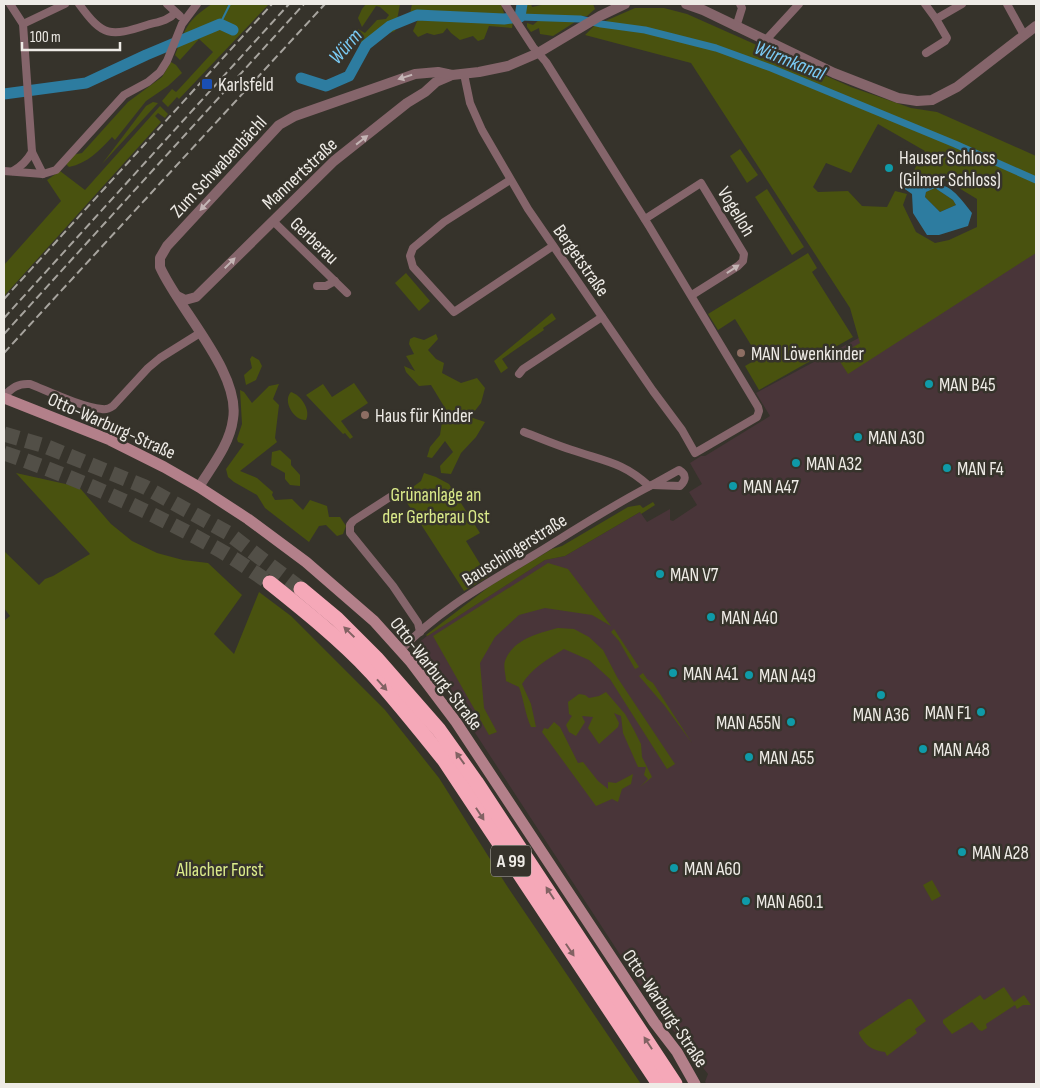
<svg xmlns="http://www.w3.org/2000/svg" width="1040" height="1088" viewBox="0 0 1040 1088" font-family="'Sofia Sans Condensed',sans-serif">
<rect width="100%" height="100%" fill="#36332b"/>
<path fill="#493539" d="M1036 243V1084H707L705 1082 708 1074 653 1005 417 644 427 636 545 560 565 556 640 512 647 522 670 509V520L673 521 697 505 689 492 702 484 690 463 701 456H705L770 416 756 393Z"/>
<g fill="#49520f" fill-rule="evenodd">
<path d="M212 4H269L179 99 177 97 168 107 162 101 172 89 176 92 179 89 213 52 199 39 180 60 175 55C186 28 186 21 212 4Z"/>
<path d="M366 4H400L395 31 390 33 384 26C376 35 367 46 354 42L352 36 358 29 365 33 377 20 386 19 389 15 380 7 376 6 362 27 358 18 362 9Z"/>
<path d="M412 4H501L505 16 513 22 512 28 489 26 484 39 478 41 473 36 460 40 451 33 447 28 443 33 434 35 427 33 418 37 413 31 418 19 410 14Z"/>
<path d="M517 4H531L532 7 546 4H593L595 9 587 16H575V22L553 36 540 34 539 28 531 32 527 27V23L533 25 539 20 531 19 524 13V7Z"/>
<path d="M635 8H664L687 14 851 87 911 108 937 112 1036 156V253L848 374 837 357 860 343 850 308 691 63 585 35 594 26ZM878 124 925 151 914 170 919 181 944 179 977 199V227L949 240 935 243 916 232 903 205 907 194 895 191 887 207 862 206 848 191 818 192 813 187 826 163 851 173Z"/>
<path d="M171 62 176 65 182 73 168 86 146 101 115 140 112 137C99 151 88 163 69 167L66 164 72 155 82 153 128 102 162 77Z"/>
<path d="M153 102 158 103 102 164 146 106Z"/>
<path d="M160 106 168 114 165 118 158 113 155 116 161 122 4 296V265L61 201 47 180 60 171 85 190Z"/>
<path d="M740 149 758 175 747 183 730 156Z"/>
<path d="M935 188 953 200 956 205 940 212 925 197 926 192Z"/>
<path d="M767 189 804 247 792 255 755 197Z"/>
<path d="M808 253 817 268 812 272 853 337 759 390 745 366 759 358 735 319 718 330 708 314Z"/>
<path d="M406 273 430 301 419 311 395 283Z"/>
<path d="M552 313 556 319 543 328 544 330 502 359 508 368 501 373 494 361Z"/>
<path d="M436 334 438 339 428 350 436 359 444 363 442 373 461 383 477 378 485 388 481 403 470 417 485 422 476 437 461 453 451 474 441 473 440 466 453 452 445 441 432 458 427 457 430 447 440 435 443 415 448 413 431 385 419 386 406 372 404 366 415 371 406 356 414 354 409 344 410 339 414 337 424 340Z"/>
<path d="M252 356 259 360 262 366 256 380 246 385 244 375 252 368 250 359Z"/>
<path d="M354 383 368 403 341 421 353 437 350 439 345 433 343 434 306 395 323 384 332 397Z"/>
<path d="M279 384 273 399 279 405 275 438 277 442 240 471 257 478 273 492 272 495 275 500 292 499 303 510 310 500 327 506 329 517H340L346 526 343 534 337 536 326 525 319 526 309 542 265 508 257 495 234 482 228 477 226 469 244 444 238 442 237 439 242 424 240 390 244 392 252 403 269 386Z"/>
<path d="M291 392C301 395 311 410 306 420 294 421 282 401 291 392Z"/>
<path d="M280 450 291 460V465L300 475V486L290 485 285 479V473L271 465 272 452Z"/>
<path d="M16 473 79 487 111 524 132 541 157 553 183 560 208 563 242 595 214 634 234 654 259 592 291 616 385 710 439 778 507 886 641 1084H4V621L10 616 4 608V551L39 585 45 579 53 576 90 554Z"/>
<path d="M424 473 436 477 449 484 480 533 466 541 488 577 464 591 402 495 421 481Z"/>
<path d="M653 502 655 505 641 514 640 512 565 556 545 560 429 635 427 636 426 635 490 586 552 549 562 546 628 507 640 505 643 508Z"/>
<path d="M548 563 568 569 611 626 592 615 545 608 519 615 495 637 480 663 484 708 497 732 489 735 433 636Z"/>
<path d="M558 628 574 629 589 637 603 650 617 677 675 764 667 769 610 679 589 660 564 649C548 659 532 668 522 684L531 704 536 727H531C525 714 524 700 519 687L506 681C506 675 503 666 505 661 513 639 539 633 558 628Z"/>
<path d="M614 629 639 667 635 669 619 641 611 632Z"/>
<path d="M643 673 647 679 653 683 692 743 664 705 639 676Z"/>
<path d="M606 692 625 714 634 730 641 744 642 757 652 777 640 787 648 779 644 775 646 767H638L623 733 621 716 614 713 619 723 618 727 599 744 588 728 593 717 582 716 585 722 576 736 569 732 566 725 572 716 569 714 568 702 579 694 585 695 589 698 599 696Z"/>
<path d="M554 722 560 727 578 763 583 762 598 781 608 789V782L616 783 633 774 631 784 622 789 618 802 612 799 596 806 542 732 544 728 548 729Z"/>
<path d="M932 880 941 896 932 901 923 885Z"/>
<path d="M1004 987 1014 1002 1024 995 1031 1005H1023L1017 1009 1015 1005 986 1024 987 1028 982 1031 979 1030 972 1022 952 1034 943 1023V1020L980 995 984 1000Z"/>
<path d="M908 999H911L926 1021 915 1029 917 1033 887 1056 885 1052C871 1050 866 1046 859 1034V1032Z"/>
</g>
<path fill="#2d7ca0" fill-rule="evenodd" d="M906 182 914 188C947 179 952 188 972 213L968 226 939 235H927L913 213 912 194 902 187ZM935 188 953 200 956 205 940 212 925 197 926 192Z"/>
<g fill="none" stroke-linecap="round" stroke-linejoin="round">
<path stroke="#2d7ca0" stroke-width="2" d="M220 24 230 4"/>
<path stroke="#2d7ca0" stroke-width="7" d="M520 17 580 19 601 24 645 30 716 48 771 68 955 144 1036 180"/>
<g stroke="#2d7ca0" stroke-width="11">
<path d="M301 78 326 86 349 76 366 45 390 26 417 15 504 19 520 17 522 4"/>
<path d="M4 94 86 83 146 55 220 24 233 30"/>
</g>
<g stroke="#524f47" stroke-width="15" stroke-dasharray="15 8" stroke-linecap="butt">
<path d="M4 434 45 446 145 487 228 533 301 589"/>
<path d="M4 453C77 478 148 510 216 548 234 558 252 571 270 583"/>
</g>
<g stroke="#85656b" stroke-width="8">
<path d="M10 4 23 24 32 152 43 174"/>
<path d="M79 4C103 37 110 37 147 25 157 22 168 21 175 13"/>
<path d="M167 4 180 16"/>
<path d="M925 4 936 19 962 4"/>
<path d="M1007 4 1024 35"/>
<path d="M23 24 65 4"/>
<path d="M736 27 742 8 740 4"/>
<path d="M765 41 799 4"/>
<path d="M926 53 945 41 947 38 936 19"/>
<path d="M464 74 470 103 482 130 528 209 653 391 682 430 695 453 757 417 759 411 758 407 649 226 546 62 533 47 505 4"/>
<path d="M4 171 43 174 56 170 124 95 148 82 160 72 167 61 182 24 197 4"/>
<path d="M13 171C22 166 27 161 32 152"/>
<path d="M510 180 444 222 413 248 410 256 413 267 454 312 553 246"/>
<path d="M645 219 701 183 744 254 743 261 738 266 692 295"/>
<path d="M273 221 347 293"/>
<path d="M317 286H326L335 281"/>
<path d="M519 374 523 369 602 317"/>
<path d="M4 396C12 388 18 383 30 384 50 392 81 407 102 409 106 410 110 408 113 406L148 368 160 358 200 333"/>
<path d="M524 432C540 438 556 445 572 450 604 461 623 462 649 486"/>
<path d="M679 470C687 475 686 480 680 486L652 485Z"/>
<path d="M390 497 353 521 350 525V533L393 586 418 623 420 632"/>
<path d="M401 650C438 610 488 583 534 555 573 531 611 506 652 485"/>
</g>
<g stroke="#85656b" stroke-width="10">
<path d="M686 4 703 10 834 73 898 98 917 101 932 100 957 87 1036 26"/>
<path d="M177 296 185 300 196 297 334 161 407 103 425 92 436 82 450 76"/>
<path d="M199 487C212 466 230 444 233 419 241 373 179 310 160 267V258L167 246 279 125 295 116 415 74 438 72 452 75 479 72 508 66 538 53 600 16 625 4"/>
</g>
<path stroke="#b3808a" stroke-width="11" d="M4 398 110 440 164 467 199 487 248 519 306 562 374 621 410 661 456 722 654 1022 677 1052 695 1084"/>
<g stroke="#f5a8b8" stroke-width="15">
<path d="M270 583C305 611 340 639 371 672 397 701 421 731 445 761L659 1084"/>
<path d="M301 589 337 619 376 658 439 730 476 782 675 1084"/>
</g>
<g stroke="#a7a49e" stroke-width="2" stroke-dasharray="8 4" stroke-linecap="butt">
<path d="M4 299 272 4"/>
<path d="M4 318 289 4"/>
<path d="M4 334 304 4"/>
<path d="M4 353 325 4"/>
</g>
</g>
<defs><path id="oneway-solid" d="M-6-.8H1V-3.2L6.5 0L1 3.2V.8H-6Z" transform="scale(1.25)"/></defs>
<g fill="#c4b5b5">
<use href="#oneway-solid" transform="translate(405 77) rotate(162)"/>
<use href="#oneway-solid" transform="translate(362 140) rotate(-38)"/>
<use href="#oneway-solid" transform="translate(205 205) rotate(133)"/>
<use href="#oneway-solid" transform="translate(230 263) rotate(-45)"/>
<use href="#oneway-solid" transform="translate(733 269) rotate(-34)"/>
</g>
<g fill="#826263">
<use href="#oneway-solid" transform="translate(349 632) rotate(-136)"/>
<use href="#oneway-solid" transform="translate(382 685) rotate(48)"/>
<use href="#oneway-solid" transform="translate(460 758) rotate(-126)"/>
<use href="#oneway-solid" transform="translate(480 814) rotate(57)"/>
<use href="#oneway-solid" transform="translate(550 893) rotate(-123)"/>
<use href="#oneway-solid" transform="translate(570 950) rotate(56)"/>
<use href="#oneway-solid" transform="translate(648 1043) rotate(-123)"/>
</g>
<rect fill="#1a4fb4" stroke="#36332b" stroke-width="2" x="201" y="78" width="12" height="12" rx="2.5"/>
<g fill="#0f9aa8" stroke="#36332b" stroke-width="2">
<circle cx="889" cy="168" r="5"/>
<circle cx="929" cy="384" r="5"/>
<circle cx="858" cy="437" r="5"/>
<circle cx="796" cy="463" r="5"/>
<circle cx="947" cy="468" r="5"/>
<circle cx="733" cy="486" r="5"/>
<circle cx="660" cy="574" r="5"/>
<circle cx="711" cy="617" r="5"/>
<circle cx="673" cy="673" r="5"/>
<circle cx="749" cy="675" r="5"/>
<circle cx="881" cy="695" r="5"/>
<circle cx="981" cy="712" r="5"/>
<circle cx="791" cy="722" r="5"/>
<circle cx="923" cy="749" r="5"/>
<circle cx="749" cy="757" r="5"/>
<circle cx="962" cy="852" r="5"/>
<circle cx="674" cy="868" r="5"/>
<circle cx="746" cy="901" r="5"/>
</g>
<g fill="#8d6e63" stroke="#36332b" stroke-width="2">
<circle cx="741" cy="353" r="5"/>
<circle cx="365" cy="415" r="5"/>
</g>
<g text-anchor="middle" stroke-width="5" stroke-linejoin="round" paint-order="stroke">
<rect fill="#36332b" stroke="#b7b4ae" stroke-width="1" x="491" y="845.5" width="40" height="31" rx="4"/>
<g font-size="18" font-weight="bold" fill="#eeebe6">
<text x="511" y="867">A 99</text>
</g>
<g font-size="19" fill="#eeebe6" stroke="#36332b" text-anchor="start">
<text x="218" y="91">Karlsfeld</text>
<text x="899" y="164">Hauser Schloss<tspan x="899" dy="22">(Gilmer Schloss)</tspan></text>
<text x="751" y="360">MAN Löwenkinder</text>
<text x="939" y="391">MAN B45</text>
<text x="375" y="422">Haus für Kinder</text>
<text x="868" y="444">MAN A30</text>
<text x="806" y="470">MAN A32</text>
<text x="957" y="475">MAN F4</text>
<text x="743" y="493">MAN A47</text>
<text x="670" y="581">MAN V7</text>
<text x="721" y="624">MAN A40</text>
<text x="683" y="680">MAN A41</text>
<text x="759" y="682">MAN A49</text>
<text x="971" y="719" text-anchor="end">MAN F1</text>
<text x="881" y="721" text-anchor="middle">MAN A36</text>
<text x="781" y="729" text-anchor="end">MAN A55N</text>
<text x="933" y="756">MAN A48</text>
<text x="759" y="764">MAN A55</text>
<text x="972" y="859">MAN A28</text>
<text x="684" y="875">MAN A60</text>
<text x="756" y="908">MAN A60.1</text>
</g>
<g font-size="19" fill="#eeebe6" stroke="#36332b">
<text transform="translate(218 166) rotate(-47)" y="7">Zum Schwabenbächl</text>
<text transform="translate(299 173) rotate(-43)" y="7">Mannertstraße</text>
<text transform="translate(737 211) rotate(59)" y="7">Vogelloh</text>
<text transform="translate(315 240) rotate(44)" y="7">Gerberau</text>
<text transform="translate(582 260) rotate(55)" y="7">Bergetstraße</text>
<text transform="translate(112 425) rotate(24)" y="7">Otto-Warburg-Straße</text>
<text transform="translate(514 549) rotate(-32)" y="7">Bauschingerstraße</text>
<text transform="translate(437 673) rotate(52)" y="7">Otto-Warburg-Straße</text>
<text transform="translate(666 1008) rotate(56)" y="7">Otto-Warburg-Straße</text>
</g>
<g font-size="19" fill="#dbeb8a" stroke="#36332b">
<text x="436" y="501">Grünanlage an<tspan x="436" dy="22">der Gerberau Ost</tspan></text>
<text x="220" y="876">Allacher Forst</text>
</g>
<g font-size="20" font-style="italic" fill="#7bccf6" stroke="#36332b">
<text transform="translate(345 46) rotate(-49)" y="7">Würm</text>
<text transform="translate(790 60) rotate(22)" y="7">Würmkanal</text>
</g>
</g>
<rect width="1040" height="1088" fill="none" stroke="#eeebe6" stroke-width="10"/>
<path d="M22 42v8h98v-8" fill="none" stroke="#eeebe6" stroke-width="2.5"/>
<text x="30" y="42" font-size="15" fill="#eeebe6" stroke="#36332b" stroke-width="4" paint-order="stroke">100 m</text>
</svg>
